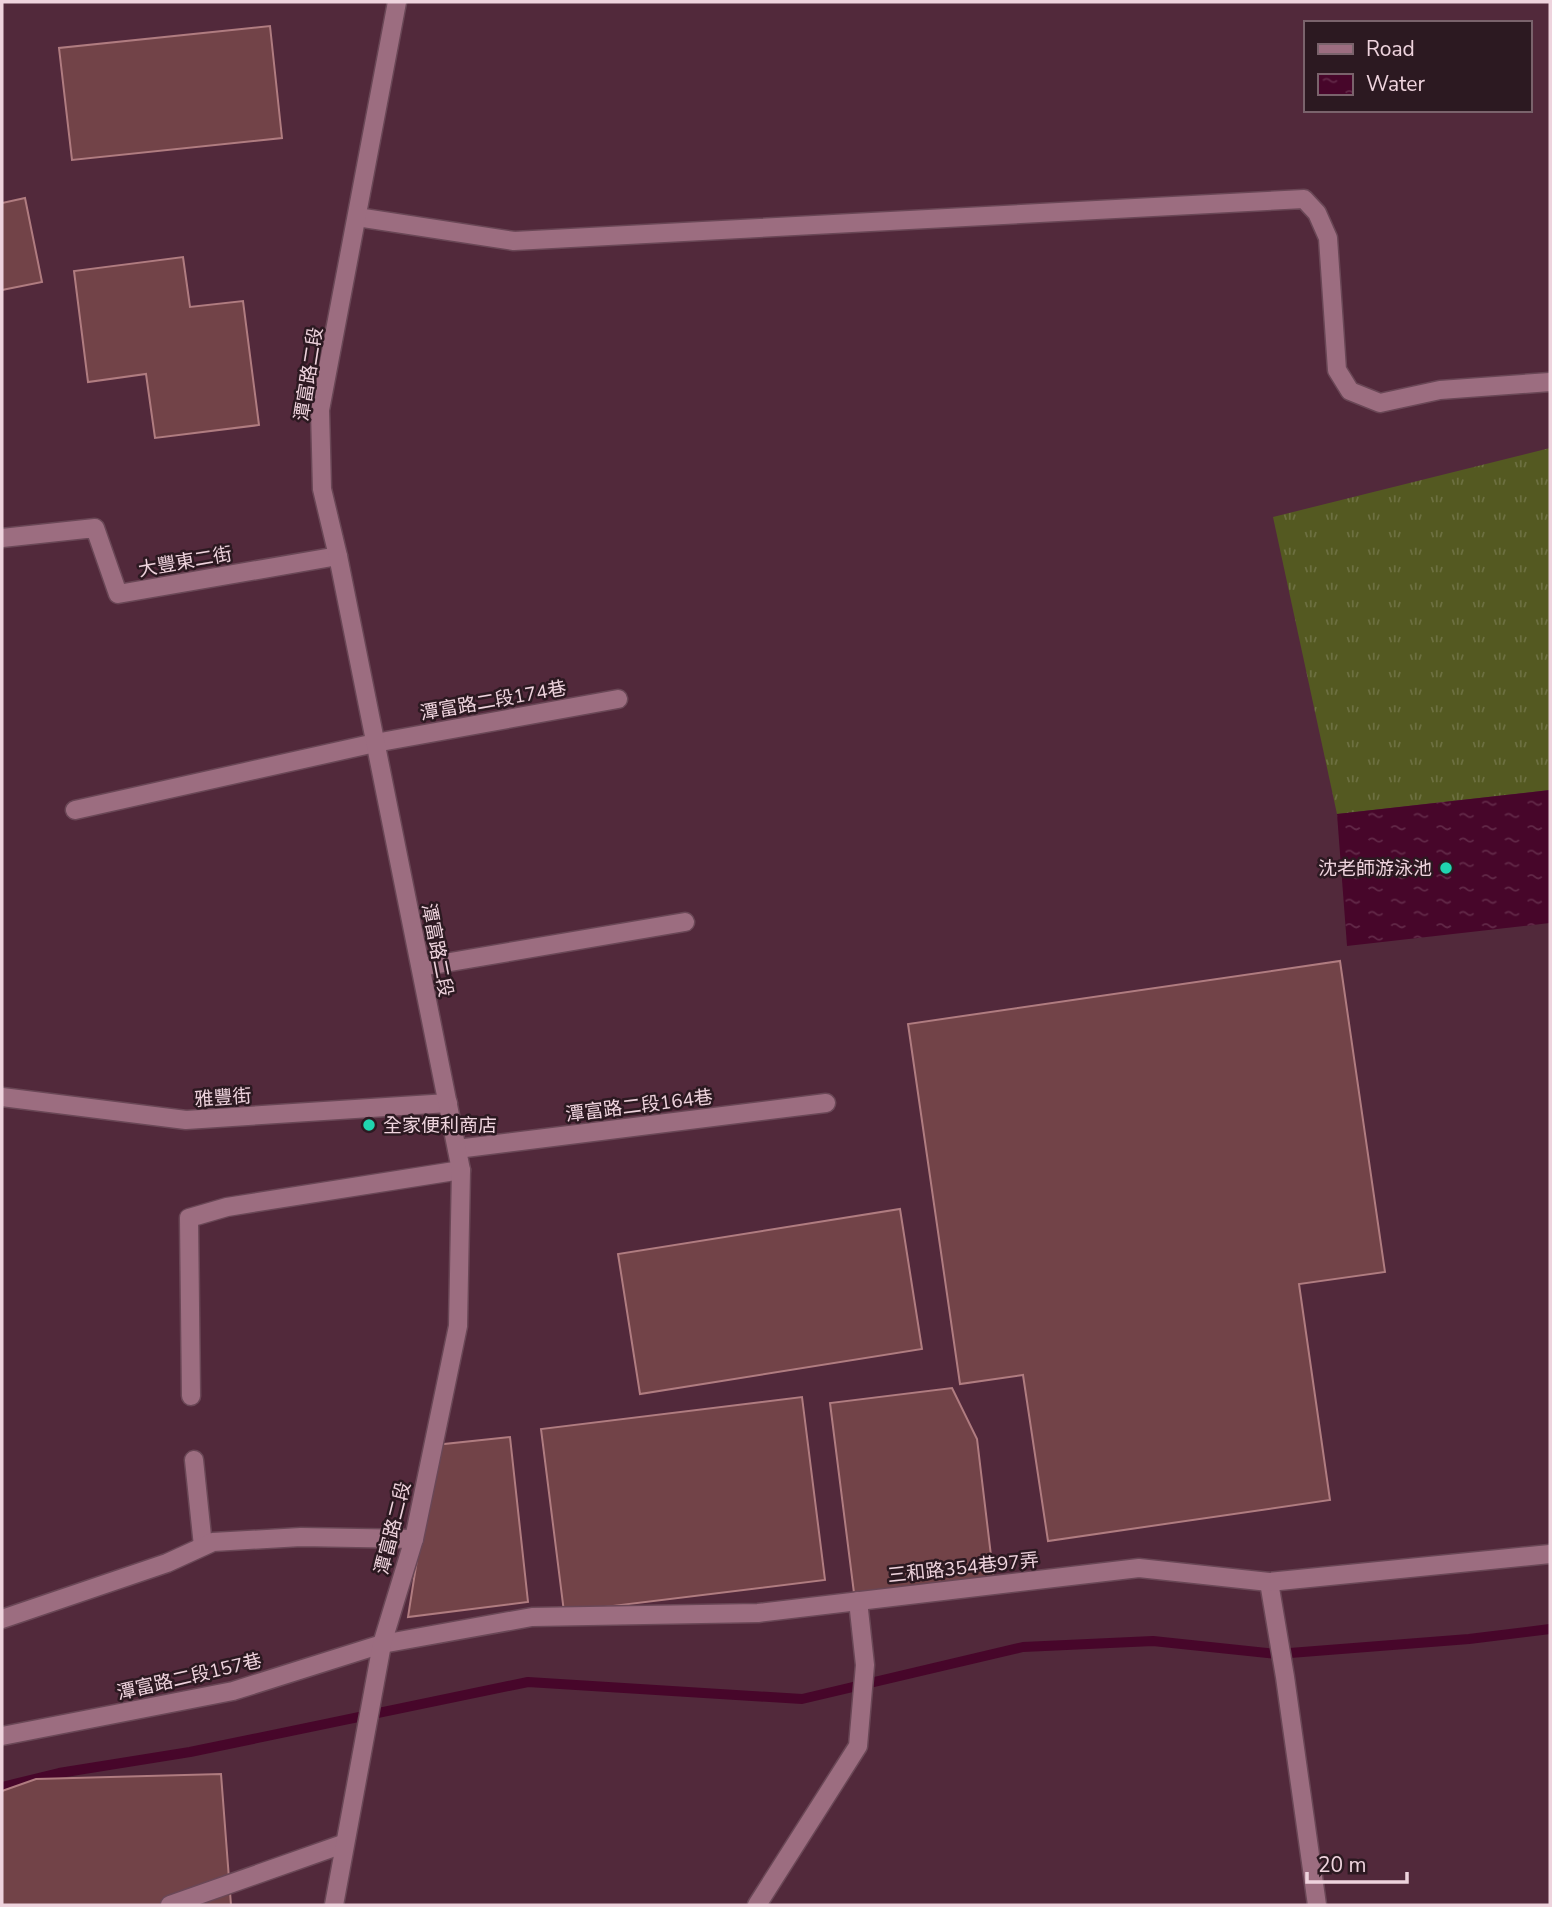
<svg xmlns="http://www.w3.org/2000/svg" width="1552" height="1907" viewBox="0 0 1552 1907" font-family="'Nunito Sans','Noto Sans TC',sans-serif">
<defs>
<pattern id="grass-tufts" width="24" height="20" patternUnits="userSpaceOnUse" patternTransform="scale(1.75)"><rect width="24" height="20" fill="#545921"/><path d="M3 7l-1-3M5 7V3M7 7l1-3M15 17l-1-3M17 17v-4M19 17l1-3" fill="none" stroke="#6d7041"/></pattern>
<pattern id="water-ripples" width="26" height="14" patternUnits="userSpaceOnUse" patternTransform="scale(1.75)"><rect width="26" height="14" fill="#47062a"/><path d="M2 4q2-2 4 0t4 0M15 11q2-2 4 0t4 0" fill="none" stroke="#622948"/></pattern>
</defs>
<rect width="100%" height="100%" fill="#52293b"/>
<path fill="url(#grass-tufts)" d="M1550 448V790L1337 814 1273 517Z"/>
<path fill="url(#water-ripples)" d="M1550 790V923L1347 946 1337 814Z"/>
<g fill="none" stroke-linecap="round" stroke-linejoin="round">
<path stroke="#47062a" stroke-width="10" d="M2 1787 59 1773 190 1752 528 1682 802 1699 1023 1647 1153 1641 1277 1654 1469 1639 1550 1629"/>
</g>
<g fill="#724348" stroke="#b07c80" stroke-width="2">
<path d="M270 26 282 138 72 160 59 48Z"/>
<path d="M25 198 42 282 2 290V203Z"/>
<path d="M183 257 190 307 243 301 259 425 155 438 146 374 88 382 74 271Z"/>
<path d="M1340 961 1385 1272 1299 1284 1330 1500 1048 1541 1023 1375 960 1384 908 1024Z"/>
<path d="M900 1209 922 1349 640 1394 618 1254Z"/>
<path d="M952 1388 977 1439 995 1589 855 1601 830 1403Z"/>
<path d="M802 1397 825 1580 564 1612 541 1429Z"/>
<path d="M510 1437 528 1602 408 1617 435 1445Z"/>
<path d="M221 1774 231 1905H2V1791L36 1779Z"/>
</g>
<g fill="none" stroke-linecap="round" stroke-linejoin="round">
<defs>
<g id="service">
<path d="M357 217 514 241 1304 199 1317 213 1328 238 1337 370 1350 391 1380 403 1440 390 1550 382"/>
<path d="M2 538 95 528 118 594 338 556"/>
<path d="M75 810 375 743"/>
<path d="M421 967 685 922"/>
<path d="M191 1396 189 1218 227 1207 461 1170"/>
<path d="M194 1460 203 1546"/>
<path d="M1269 1582 1285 1677 1317 1905"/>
<path d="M2 1619 167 1563 213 1542 301 1537 414 1539"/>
<path d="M2 1736 233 1691 382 1644"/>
<path d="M757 1905 858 1746 865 1665 858 1601"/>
</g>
<g id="minor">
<path d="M375 743 618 699"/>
<path d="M2 1097 186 1120 448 1103"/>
<path d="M457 1149 826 1103"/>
<path d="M382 1644 532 1617 758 1613 1139 1568 1269 1582 1550 1554"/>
<path d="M170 1905 343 1844"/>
</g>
<path id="tertiary" d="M334 1905 382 1644 414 1539 458 1326 461 1170 338 556 322 489 320 410 397 2"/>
</defs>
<use href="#service" stroke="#6a4756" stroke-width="21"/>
<use href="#minor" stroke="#6a4756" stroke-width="21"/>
<use href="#tertiary" stroke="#6a4756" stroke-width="21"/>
<use href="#service" stroke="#9c6d80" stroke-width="18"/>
<use href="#minor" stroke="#9c6d80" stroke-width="18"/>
<use href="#tertiary" stroke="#9c6d80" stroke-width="18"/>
</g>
<g fill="#20d5b0" stroke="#2c1921" stroke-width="2.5">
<circle cx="1446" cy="868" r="7"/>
<circle cx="369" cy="1125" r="7"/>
</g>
<g text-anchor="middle" stroke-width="5" stroke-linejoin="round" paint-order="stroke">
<g font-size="19" fill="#eed3dd" stroke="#2c1921">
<text transform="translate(308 374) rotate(-81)" y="7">潭富路二段</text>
<text transform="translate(185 561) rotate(-10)" y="7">大豐東二街</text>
<text transform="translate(493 700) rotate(-10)" y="7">潭富路二段174巷</text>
<text transform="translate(438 950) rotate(79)" y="7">潭富路二段</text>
<text transform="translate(223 1097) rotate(-4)" y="7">雅豐街</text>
<text transform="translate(639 1105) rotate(-7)" y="7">潭富路二段164巷</text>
<text transform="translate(392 1528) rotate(-76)" y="7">潭富路二段</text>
<text transform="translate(963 1567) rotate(-6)" y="7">三和路354巷97弄</text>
<text transform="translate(189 1676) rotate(-13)" y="7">潭富路二段157巷</text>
</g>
<g font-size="19" fill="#eed3dd" stroke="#2c1921" text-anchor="end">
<text x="1432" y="875">沈老師游泳池</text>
<text x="383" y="1132" text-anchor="start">全家便利商店</text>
</g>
</g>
<rect width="1552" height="1907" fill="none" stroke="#eed3dd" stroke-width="7"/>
<rect x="1304" y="21" width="228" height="91" fill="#2c1921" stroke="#7a636c" stroke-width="2"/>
<rect x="1318" y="44" width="35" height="10" fill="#9c6d80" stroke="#7a636c" stroke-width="2"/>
<text x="1366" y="56" font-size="21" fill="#eed3dd">Road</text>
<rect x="1318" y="74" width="35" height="21" fill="url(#water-ripples)" stroke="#7a636c" stroke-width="2"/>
<text x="1366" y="91" font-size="21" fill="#eed3dd">Water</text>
<path d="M1307 1872v10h100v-10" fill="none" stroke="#eed3dd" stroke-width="3.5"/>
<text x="1318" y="1872" font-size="21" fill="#eed3dd" stroke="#2c1921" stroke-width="5" paint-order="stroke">20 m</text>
</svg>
